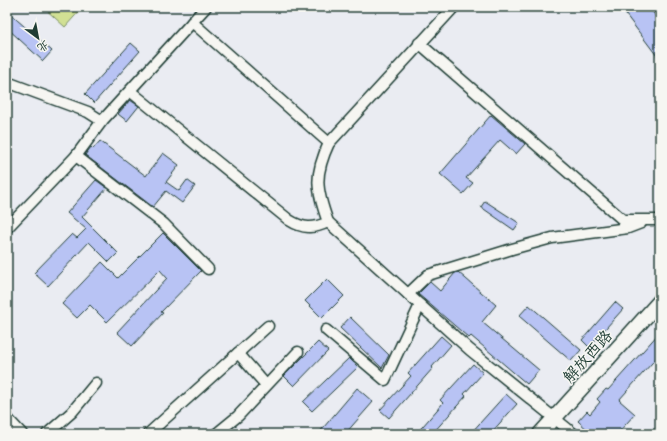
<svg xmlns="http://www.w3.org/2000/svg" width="667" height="441" viewBox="0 0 667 441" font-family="Mynerve,'LXGW WenKai TC',sans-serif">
<rect width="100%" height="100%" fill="#eaecf2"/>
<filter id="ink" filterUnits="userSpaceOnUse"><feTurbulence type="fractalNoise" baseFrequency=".025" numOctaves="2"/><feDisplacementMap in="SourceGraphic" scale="8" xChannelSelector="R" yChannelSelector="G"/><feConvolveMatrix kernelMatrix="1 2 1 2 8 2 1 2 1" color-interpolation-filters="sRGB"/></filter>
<g filter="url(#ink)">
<path fill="#d1e094" stroke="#788e64" d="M43 7H83L65 27Z"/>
<g fill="#b8c3f4" stroke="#1f3d34">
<path d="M620 7H649L660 22V60Z"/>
<path d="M7 11 52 51 43 61 7 28Z"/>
<path d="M131 43 140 51 94 103 85 94Z"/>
<path d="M130 100 139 106 127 121 118 114Z"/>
<path d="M491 115 525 144 516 154 500 140 466 178 473 183 463 194 440 174Z"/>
<path d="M100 141 146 176 163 153 179 165 166 182 179 191 187 180 195 186 182 203 166 191 153 207 85 155 91 147 93 149Z"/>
<path d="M96 180 107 188 82 217 118 253 109 262 89 242 48 286 34 273 72 234 77 238 86 229 67 213Z"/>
<path d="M485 201 519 223 514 230 481 207Z"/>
<path d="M163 233 201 271 161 312 163 313 132 346 117 332 167 278 160 270 107 322 90 305 77 318 62 304 102 262 118 278Z"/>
<path d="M458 272 496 305 482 322 539 370 527 384 471 336 469 338 418 294 430 282 440 291 455 273Z"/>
<path d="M327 279 344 296 322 318 305 301Z"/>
<path d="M615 302 623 309 589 347 582 340Z"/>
<path d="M529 305 581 350 571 361 519 316Z"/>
<path d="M350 317 389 355 382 368 340 328Z"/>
<path d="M660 332V354L619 400 635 414 617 434H592L578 421 587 411 590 414 600 402 597 399 606 389 608 390Z"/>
<path d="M441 336 451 345 432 367 433 368 389 418 380 410 411 376 408 373Z"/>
<path d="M318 342 328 351 294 386 284 376Z"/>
<path d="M349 358 358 367 312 411 303 402Z"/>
<path d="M473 364 483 373 464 394 466 396 432 434H416L443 403 440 400Z"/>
<path d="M357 388 373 402 345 434H318Z"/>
<path d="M506 394 517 404 490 434H470Z"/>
</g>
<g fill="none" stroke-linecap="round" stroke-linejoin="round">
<defs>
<g id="street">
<path d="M454 7 329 143C314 175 316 189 328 222L470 350 574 434"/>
<path d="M192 22 329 143"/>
<path d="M419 43 623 220H660"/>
<path d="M7 82 88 112 102 121"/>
<path d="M130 91 289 220C303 229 314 229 328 222"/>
<path d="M76 156 164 224 208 269"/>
<path d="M7 228 76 156 102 121 206 7"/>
<path d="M408 294 428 275 512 249 552 238 628 228 641 223"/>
<path d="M326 330 385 380 420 305"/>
<path d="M238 353 266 385"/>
<path d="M7 418 22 434"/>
<path d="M47 434 72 412 96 383"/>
<path d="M148 434 268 326"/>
<path d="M216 434 238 416 298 352"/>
</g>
<path id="secondary" d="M540 434 660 301"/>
</defs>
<use href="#street" stroke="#1f3d34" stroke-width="13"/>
<use href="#secondary" stroke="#1f3d34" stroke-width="17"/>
<use href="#street" stroke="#f6f6f2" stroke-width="10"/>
<use href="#secondary" stroke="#f6f6f2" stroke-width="14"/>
</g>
</g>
<g text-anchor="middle" stroke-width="3" stroke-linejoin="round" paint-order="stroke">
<g font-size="16" fill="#1f3d34" stroke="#f6f6f2">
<text transform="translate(587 356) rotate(-48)" y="6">解放西路</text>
</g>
</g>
<rect width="667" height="441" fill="none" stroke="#f6f6f2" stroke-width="24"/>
<rect x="12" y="12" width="643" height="417" fill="none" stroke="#1f3d34" stroke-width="1.5" filter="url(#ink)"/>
<g transform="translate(38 38) rotate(148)" stroke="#f6f6f2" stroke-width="3" paint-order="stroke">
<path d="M0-3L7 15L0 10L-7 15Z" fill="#1f3d34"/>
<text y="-6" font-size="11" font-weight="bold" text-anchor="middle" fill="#1f3d34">北</text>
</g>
</svg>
